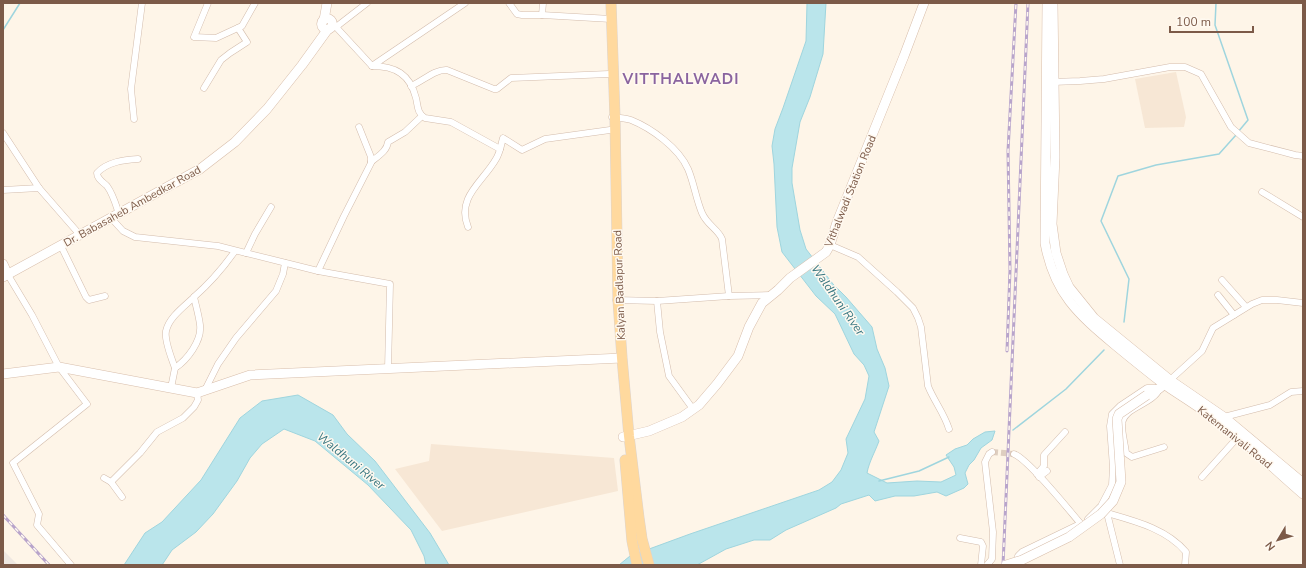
<svg xmlns="http://www.w3.org/2000/svg" width="1306" height="568" viewBox="0 0 1306 568" font-family="'Nunito Sans',sans-serif">
<rect width="100%" height="100%" fill="#fef5e8"/>
<g fill="#f7e7d5">
<path d="M1176 72 1186 117 1184 127 1145 128 1135 79Z"/>
<path d="M431 444 614 458 618 491 442 531 395 469 429 461Z"/>
</g>
<path fill="#efe8e1" d="M3 550 18 565H3Z"/>
<g fill="#bae5eb" stroke="#9fd5de">
<path d="M807 3H826L823 54 810 97 800 122 792 168V183L800 230 806 249 833 284 846 297 872 327 877 349 885 368 889 386 874 432 879 441C875 452 869 462 867 473L887 483 917 481 941 482 956 475 954 467 946 455 955 449 967 445 973 439 985 432 995 431 992 440 981 448 974 460 969 465 965 473 968 484 964 488 946 496 937 492 914 496H895L875 501 869 495 841 504 836 508 786 530 770 540H754L726 549 697 565H619L630 556 690 534 819 490 832 482 841 470 848 453 846 439 865 399 869 376 864 365 854 354 835 314 816 296 782 252 777 227 774 164 772 146 775 129 783 108 806 41Z"/>
<path d="M298 395 333 415 347 434 375 461 430 533 449 565H426L424 556 411 530 368 485 315 441 284 429 262 444 250 458 237 481 213 514 196 532 172 550 162 565H124L145 533 162 522 201 480 240 418 262 401Z"/>
</g>
<g fill="none" stroke-linecap="round" stroke-linejoin="round">
<g stroke="#9fd5de" stroke-width="1.5">
<path d="M1216 3 1215 25 1248 120 1238 132"/>
<path d="M3 30 20 3"/>
<path d="M1124 322 1129 279 1101 221 1118 176 1156 165 1219 154 1236 135"/>
<path d="M1013 430 1066 389 1104 350"/>
<path d="M879 481 919 471 949 457"/>
</g>
<path stroke="#decec0" stroke-width="6" stroke-dasharray="6 3" stroke-linecap="butt" d="M992 452 1014 454"/>
<defs>
<g id="street">
<path d="M208 3 194 37 216 38 242 26 255 3"/>
<path d="M509 3 517 14 522 15H542L611 19"/>
<path d="M542 15 543 3"/>
<path d="M333 25 336 27 367 3"/>
<path d="M336 27 372 66 465 3"/>
<path d="M372 66C395 66 410 74 416 98 418 106 417 113 425 118L451 122 500 149"/>
<path d="M1052 82 1080 81 1104 79 1170 67H1185L1201 74 1231 127 1249 143 1295 155 1303 156"/>
<path d="M411 86C423 81 435 69 447 70L494 89H497L511 78 609 74"/>
<path d="M204 88 221 60 230 53 247 42 238 28"/>
<path d="M612 117C619 118 625 118 631 120 651 128 679 148 688 169 694 183 696 199 702 213 707 225 718 229 722 239L729 296"/>
<path d="M134 119 131 89 142 3"/>
<path d="M3 133 39 188"/>
<path d="M371 162C378 156 387 151 388 142L405 132 422 116"/>
<path d="M3 190 39 188 80 235"/>
<path d="M1262 192 1303 217"/>
<path d="M119 214C116 205 113 194 107 186 103 182 97 179 97 173 107 162 123 160 138 159"/>
<path d="M111 218 123 231 135 237 218 246 318 271 390 284 388 369"/>
<path d="M468 227C456 197 483 182 496 159 500 153 501 145 503 138L522 150 545 139 610 130"/>
<path d="M830 245 858 257 897 292 913 308 918 318 921 327 928 386C934 401 944 413 949 429"/>
<path d="M61 246 86 297 89 300 105 296"/>
<path d="M246 253 255 234 271 207"/>
<path d="M318 271 344 216 371 163V157L359 127"/>
<path d="M8 275 32 315 59 367 87 404 13 463 39 514 37 525 71 565"/>
<path d="M1222 280 1246 307"/>
<path d="M1218 295 1234 315"/>
<path d="M616 300 657 301 729 296 771 295"/>
<path d="M657 301 660 332 669 376 693 409"/>
<path d="M175 368C172 359 164 341 166 331 169 317 185 306 194 297"/>
<path d="M1170 380 1202 351 1213 328 1252 304 1262 300H1277L1303 303"/>
<path d="M171 388 175 368C187 360 202 341 200 325 199 316 196 306 194 297 210 283 223 268 235 251"/>
<path d="M205 390 218 364 236 338 276 291 283 274 285 263"/>
<path d="M1224 417 1270 405 1291 392 1303 391"/>
<path d="M1014 454C1029 460 1068 509 1081 524"/>
<path d="M1037 474 1044 466V455L1065 432"/>
<path d="M1039 477 1047 471"/>
<path d="M1202 477 1238 437"/>
<path d="M104 478 111 482 140 453 157 432 183 418 194 407 198 400 197 393"/>
<path d="M111 482 122 497"/>
<path d="M1102 508 1107 513C1135 521 1167 529 1186 552L1185 565"/>
<path d="M1107 513 1120 565"/>
<path d="M1088 519 1101 506 1112 485 1113 467 1110 426 1112 414 1120 406 1147 388H1160C1152 406 1122 407 1122 425 1122 434 1125 444 1126 453L1132 457 1164 447"/>
<path d="M960 538 981 542 983 546 981 565"/>
<path d="M987 565 992 559 993 532 985 462 989 454 992 452"/>
<path d="M1022 565 1018 556 1022 552 1080 524"/>
</g>
<g id="secondary">
<path d="M1047 3 1045 243C1054 293 1078 314 1115 345 1132 359 1148 372 1165 385 1183 397 1201 408 1218 421 1248 443 1275 470 1303 494"/>
<path d="M1053 3 1055 157 1052 224 1056 253 1063 274 1069 287 1094 318 1170 380 1224 417 1303 483"/>
<circle cx="327" cy="24" r="5.5"/>
<path d="M324 20 327 3"/>
<path d="M3 264 8 275"/>
<path d="M3 277 200 169 235 142 267 109 302 65 328 29"/>
<path d="M3 374 59 367 197 393 250 375 622 358"/>
<path d="M1147 395 1160 388 1169 380"/>
<path d="M623 437 649 431 682 417 699 405 717 384 738 356 749 327 762 303 778 290 790 278 826 252 830 245 837 222 904 56 924 3"/>
</g>
<g id="primary">
<path d="M611 3 615 118 618 300 622 358 629 436 639 518 642 539 649 565"/>
<path d="M625 460 632 541 637 565"/>
</g>
</defs>
<use href="#street" stroke="#d3bcac" stroke-width="7"/>
<use href="#secondary" stroke="#d8beab" stroke-width="10"/>
<use href="#primary" stroke="#ddd4cf" stroke-width="11"/>
<use href="#street" stroke="#fff" stroke-width="6"/>
<use href="#secondary" stroke="#fff" stroke-width="9"/>
<use href="#primary" stroke="#ffd99e" stroke-width="10"/>
<defs>
<g id="rail">
<path d="M1007 351 1010 270 1008 151 1016 3"/>
<path d="M3 515 49 565"/>
<path d="M1003 565 1028 3"/>
</g>
</defs>
<use href="#rail" stroke="#b8a4cb" stroke-width="3"/>
<use href="#rail" stroke="#fff9f0" stroke-width="1.5" stroke-dasharray="4.5" stroke-linecap="butt"/>
<defs>
<path id="secondary-bridge" d="M1006 565 1022 560 1069 537 1101 514 1113 501 1121 482 1117 419 1119 414 1147 395"/>
</defs>
<use href="#secondary-bridge" stroke="#d8beab" stroke-width="10" stroke-linecap="butt"/>
<use href="#secondary-bridge" stroke="#fff" stroke-width="9"/>
</g>
<g text-anchor="middle" stroke-width="3" stroke-linejoin="round" paint-order="stroke">
<g font-size="11" fill="#7c5a48" stroke="#fff9f0">
<text transform="translate(850 191) rotate(-68)" y="4">Vithalwadi Station Road</text>
<text transform="translate(132 206) rotate(-29)" y="4">Dr. Babasaheb Ambedkar Road</text>
<text transform="translate(619 285) rotate(-92)" y="4">Kalyan Badlapur Road</text>
<text transform="translate(1235 437) rotate(39)" y="4">Katemanivali Road</text>
</g>
<g font-size="12" font-style="italic" fill="#3a7882" stroke="#fff9f0">
<text transform="translate(838 300) rotate(55)" y="4">Waldhuni River</text>
<text transform="translate(351 461) rotate(39)" y="4">Waldhuni River</text>
</g>
<g font-size="15" font-weight="bold" letter-spacing="1" fill="#8a649f" stroke="#fff9f0">
<text x="681" y="84">VITTHALWADI</text>
</g>
</g>
<rect width="1306" height="568" fill="none" stroke="#7c5a48" stroke-width="8"/>
<g transform="translate(1278 540) rotate(232)" stroke="#fff9f0" stroke-width="3" paint-order="stroke">
<path d="M0-3L7 15L0 10L-7 15Z" fill="#7c5a48"/>
<text y="-6" font-size="11" font-weight="bold" text-anchor="middle" fill="#7c5a48">N</text>
</g>
<path d="M1170 26v6h83v-6" fill="none" stroke="#7c5a48" stroke-width="2"/>
<text x="1176" y="26" font-size="12" fill="#7c5a48" stroke="#fff9f0" stroke-width="3" paint-order="stroke">100 m</text>
</svg>
